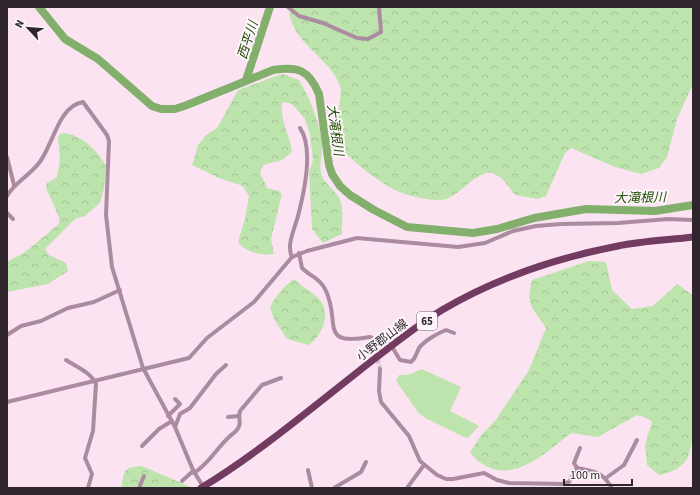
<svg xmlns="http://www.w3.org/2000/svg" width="700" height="495" viewBox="0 0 700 495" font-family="'Source Sans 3','Noto Sans JP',sans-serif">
<defs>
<pattern id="forest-crowns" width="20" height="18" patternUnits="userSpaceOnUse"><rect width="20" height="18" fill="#bee4ad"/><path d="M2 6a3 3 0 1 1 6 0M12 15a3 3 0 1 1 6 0" fill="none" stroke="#a4c395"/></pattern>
</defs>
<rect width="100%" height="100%" fill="#fce3f2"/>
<g fill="url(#forest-crowns)">
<path d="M289 7H693V84L677 119 667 157 659 168 641 174 615 167 571 148 565 153 546 196 538 199 515 195C508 187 501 172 488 173 473 175 461 194 446 199 436 203 403 195 393 189 373 178 346 157 333 138 335 128 343 94 340 86 330 56 289 43 289 7Z"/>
<path d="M282 74 299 80C309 96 320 123 322 143 323 154 318 165 322 176 325 184 335 190 339 198 345 209 341 222 342 234L323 243 312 229 309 172 313 160 310 135 305 119 292 104 282 102C280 124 290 133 292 152L282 160 263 165 260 173 267 188 279 191 282 194 271 239 274 254C262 256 245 252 238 242L245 219 249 196 243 186 219 178 192 165 198 145 206 135 217 128 238 90Z"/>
<path d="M65 133C83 136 97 150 106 166L104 189 100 203 85 216 75 219 45 249 49 255 66 263 68 271 48 284 7 292V262L25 252 59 224V217L46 188 47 183 57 177 60 159 58 137 60 134Z"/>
<path d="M589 261 606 262 612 290 632 309 653 306 677 284 693 295C693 324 699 439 687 459 680 469 670 473 659 475L647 465 645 445 652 422 647 418 637 415 598 437 571 433C548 451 516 482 486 466 479 462 475 459 470 452L482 434 495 421 529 370 546 328C533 307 525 307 532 280Z"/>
<path d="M294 279C302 287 313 292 319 299 332 314 322 335 309 345L287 339 274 319 270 308C276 295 283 287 294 279Z"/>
<path d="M142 466 193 488H121C125 471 122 467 142 466Z"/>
</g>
<path fill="#bee4ad" d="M422 369 461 387 450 411 479 426 468 438H466L425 418 418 412 396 381 399 375H408Z"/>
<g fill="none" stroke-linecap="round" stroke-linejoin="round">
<g stroke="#82b06c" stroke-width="8">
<path d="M39 7 65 39 98 59 152 106 161 109H175L187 105 273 70C298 66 309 70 319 94L329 165 332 174 340 186 350 195 374 210 407 227 473 233 497 229 534 218 586 209 655 211 693 205"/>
<path d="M246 80 270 7"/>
</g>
<path stroke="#d3bdca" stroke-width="4" stroke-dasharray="4 2" stroke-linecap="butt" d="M375 348 380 369"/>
<g stroke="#ab8ba0" stroke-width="4">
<path d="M288 7 299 16 323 23 357 38 368 39 381 32 379 7"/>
<path d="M7 157 14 185"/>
<path d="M7 196C15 182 29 176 39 163 53 146 58 106 83 102L107 135 109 141 106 215 112 267 143 368 175 427 193 470 204 488"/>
<path d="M7 213 13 219"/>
<path d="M299 253 302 268C310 276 321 279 326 291 341 323 318 346 370 337L374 339 375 348"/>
<path d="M292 257C286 245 295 228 298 216 304 193 314 148 300 128"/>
<path d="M7 335 21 326 41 321 68 308 94 302 120 290"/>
<path d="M391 345 400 360 411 362C416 358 416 354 419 348 424 341 438 333 446 330L454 333"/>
<path d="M66 360C75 366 92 373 96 384L93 431 85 458 92 474 88 488"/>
<path d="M380 369 379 391 381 402 409 436 420 461 437 475 446 479H453L484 473 497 480 509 483 562 484 569 482 577 468C596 472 601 471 612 488"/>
<path d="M7 402 189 358 207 338 254 302 292 257 307 251 357 238 458 247 485 243 513 231 536 226 561 224 618 223 668 219 693 220"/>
<path d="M168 416 180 404 175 399"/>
<path d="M228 417 239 416"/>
<path d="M175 427 180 414 190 408 216 374 226 365"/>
<path d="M142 446 159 429 172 421"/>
<path d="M577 468 574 463 580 448"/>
<path d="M308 470 312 488"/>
<path d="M194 473C209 464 216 449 229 437 232 434 238 431 239 426 241 421 238 417 240 411L262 385 281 378"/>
<path d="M606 478 624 465 637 440"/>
<path d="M182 481 193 471"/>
<path d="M139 488 144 476"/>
<path d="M334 488 361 472 366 462"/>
<path d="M407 488 424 465"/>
</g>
<path stroke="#723c62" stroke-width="7" d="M201 488C257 454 308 411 359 371 386 350 413 328 442 310 496 278 556 258 618 246 642 241 668 240 693 237"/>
</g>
<g text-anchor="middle" stroke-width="4" stroke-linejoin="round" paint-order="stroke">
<rect fill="#fdf6fa" stroke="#6e646a" stroke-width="1" x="417" y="312" width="20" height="18" rx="3"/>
<g font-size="11" font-weight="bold" fill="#30252c">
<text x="427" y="325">65</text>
</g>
<g font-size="12" fill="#30252c" stroke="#fdf6fa">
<text transform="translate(382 340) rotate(-37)" y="4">小野郡山線</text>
</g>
<g font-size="13" font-style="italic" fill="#244f05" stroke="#fdf6fa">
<text transform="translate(247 40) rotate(-72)" y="5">西平川</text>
<text transform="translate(336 130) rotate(82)" y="5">大滝根川</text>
<text transform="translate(640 197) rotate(-1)" y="5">大滝根川</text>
</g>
</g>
<rect width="700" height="495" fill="none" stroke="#30252c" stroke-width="16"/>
<g transform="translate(28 28) rotate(296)" stroke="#fdf6fa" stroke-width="3" paint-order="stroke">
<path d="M0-3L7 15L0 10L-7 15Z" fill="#30252c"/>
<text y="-6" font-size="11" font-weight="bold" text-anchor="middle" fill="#30252c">N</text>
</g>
<path d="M564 479v6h68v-6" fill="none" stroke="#30252c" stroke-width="2"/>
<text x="570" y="479" font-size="12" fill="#30252c" stroke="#fdf6fa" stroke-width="3" paint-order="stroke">100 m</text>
</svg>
